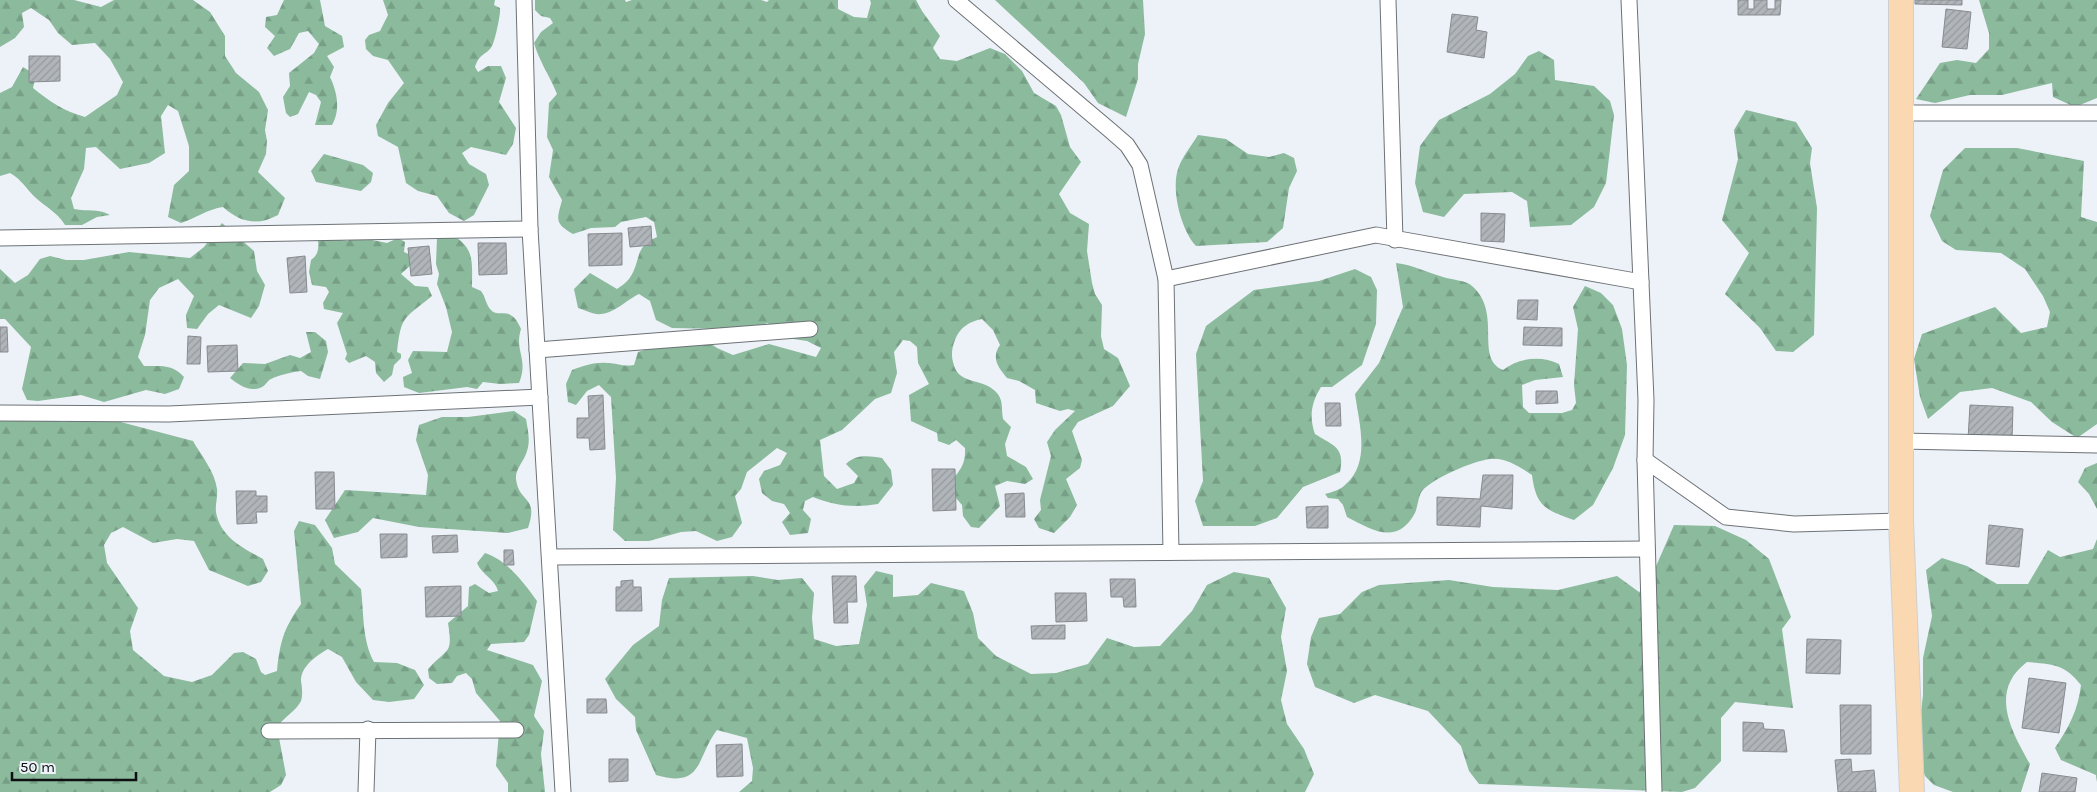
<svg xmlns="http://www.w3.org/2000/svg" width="2097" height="792" viewBox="0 0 2097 792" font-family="Karla,sans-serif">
<defs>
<pattern id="forest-firs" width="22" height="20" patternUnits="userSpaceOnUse" patternTransform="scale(1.25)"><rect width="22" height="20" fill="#8bba9d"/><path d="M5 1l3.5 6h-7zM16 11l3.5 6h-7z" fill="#779f86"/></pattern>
<pattern id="building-hatch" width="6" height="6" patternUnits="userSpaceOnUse" patternTransform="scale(1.25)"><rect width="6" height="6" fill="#b0b5ba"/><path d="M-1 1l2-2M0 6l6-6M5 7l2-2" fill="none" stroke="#969a9f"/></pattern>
</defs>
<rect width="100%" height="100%" fill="#edf2f8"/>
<g fill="url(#forest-firs)">
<path d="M0 0H74L101 7 114 0H193L210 12 225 36V56L236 73 259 92 268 110 265 130 267 141 266 154 258 172 285 198 278 215C258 226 241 223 223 207 208 209 196 218 181 223L168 217 174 185 189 171V146L178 111 168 105 161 116 165 153 149 163 120 169 96 147 86 148 84 169 71 198 74 209C88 212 97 208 110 215L97 217 82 225H65C56 210 41 205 30 192 23 184 19 178 10 173L0 176V93L12 87 23 67 36 75 33 88C50 102 64 111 85 117L117 95 123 82 110 59 95 43 72 45 58 33 49 20 31 8 22 13 24 27 15 38 0 47Z"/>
<path d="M284 0H320L325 26 342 36 344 47 327 56 334 67 330 77C337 92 341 110 332 125H315L321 102 316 95 309 92 298 114 290 117 286 113 283 97 290 86 289 73 314 53 319 44 308 31 299 33 290 49 274 56 267 48 275 36 265 27 266 17 277 15Z"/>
<path d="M383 0H495L494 5 500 8C501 13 495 41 492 46 486 56 480 52 475 67L478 72 488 66H501L506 78 499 102 516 128 513 144 506 155 471 147 462 153 469 164 486 174 489 185 474 215 464 221 449 213 437 196 418 191 406 183 398 147 378 136 376 125 388 103 404 83 388 60 373 56 366 49 365 40 369 35 380 31 388 15Z"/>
<path d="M535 0H625L626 2 632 0H761L767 2 769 0H838V9L854 17 867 18 871 3 870 0H916L922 11 940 36 933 48 940 59 957 61 990 48 1005 54 1022 71 1034 93 1056 106 1061 115 1070 147 1081 162 1059 194 1070 213 1089 224 1087 251 1092 283 1095 294 1102 305 1101 336 1104 349 1118 358 1130 386 1113 406 1078 422 1072 431 1082 460 1080 468 1066 479 1077 505 1070 517 1054 533 1039 528 1034 519 1041 510 1040 500 1051 456 1047 442 1055 430 1075 411 1068 409 1060 411 1036 403 1035 390 1019 381 1007 378C998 367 991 358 1000 345L993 330 982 319C970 321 959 328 955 340 952 347 951 355 953 362 958 386 981 377 995 391 1004 399 1001 408 1003 419L1011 427 1005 444 1007 456 1026 467 1033 479 1025 484 1007 481 995 486 1000 506 979 528 971 527 963 516 962 505 950 491C953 470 966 473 965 448L956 440 949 445 938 441 937 433 911 421 909 395 929 384 918 363 917 347 910 341 903 340 894 352 897 373 891 393 875 399 842 430 820 440 824 476 837 489 854 483 858 476 846 464C857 454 868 456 882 458L891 470 893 485 878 504C854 508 836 506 813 497L805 501 803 510 811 519 808 533 790 535 782 522 790 513 784 504 772 501 762 493 759 479 764 471 780 465 787 453 777 448 747 472 741 489 735 496 742 523 732 537 717 541 696 531 681 532 649 541H625L613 530 616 478 611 397 599 385 587 391 576 405 568 402 566 384 572 370C584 366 594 362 607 363 617 363 623 367 634 365L638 352 661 345 703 338 717 348 733 355 769 344 816 357 821 348 807 341 780 337 768 323 748 329H721L672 328 656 320 650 301 639 294C628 299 613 314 601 314 594 315 585 310 578 308L574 289 590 273 617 289C621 286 626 283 629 279 642 261 633 247 657 237L654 222 646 217 621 222 615 227 591 228 573 234C554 223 557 220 562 200L549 177 553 150 547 137 549 103 557 94C550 76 539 61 534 43L541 32 553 23 550 18 541 16 535 10Z"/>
<path d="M995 0H1143L1145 34 1138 64V79L1126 117 1098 103 1084 83Z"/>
<path d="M1979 0H2097V98L2075 107 2053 97 2052 83 2002 95H1970L1935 103 1916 99 1940 63 1957 60 1976 63 1989 49V33Z"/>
<path d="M1539 51 1554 60 1555 80 1594 86 1610 101 1614 115 1606 183 1594 207 1571 225 1530 227 1527 201 1512 192 1464 194 1444 217 1423 212 1415 183 1420 146 1439 120 1490 94 1515 74 1528 56Z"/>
<path d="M1746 110 1796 122 1812 148 1810 163 1817 208 1814 335 1793 352 1776 351 1760 328 1725 294 1749 253 1722 220 1738 159 1734 130Z"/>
<path d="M1198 135 1226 139 1248 154 1269 157 1284 153 1294 158 1297 171 1289 188 1283 228 1267 242 1196 246C1181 230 1171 190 1178 169 1182 157 1192 145 1198 135Z"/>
<path d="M1965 148H2017L2084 161 2081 217 2097 222V424L2077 438 2052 422 2031 402 1992 388 1960 392 1928 419 1920 397 1914 359 1922 334 1995 307 2021 333 2047 327 2050 312 2043 296 2025 269 2001 253 1956 250 1942 241 1930 216 1943 170Z"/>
<path d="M324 154 363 165 373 173 371 182 361 191 316 182 311 171Z"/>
<path d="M222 223 254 251 257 271 265 285 259 306 251 318 219 305 208 314 197 329 187 328 186 315 194 296 178 279 159 288 150 300 145 335 138 357 144 366C161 366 173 364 184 377L179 389 165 394 146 390 104 402 81 395 38 401 27 400 22 389 31 347 5 319H0V269L15 283 28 275 40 259 50 256 66 260H84L129 252 190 258 204 247Z"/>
<path d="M452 235C475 248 472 262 472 287L481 291C485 296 486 304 490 309 499 320 510 303 521 329 514 351 529 359 519 383L500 384 483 382 477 389 467 387 419 393 404 387 403 377 412 373 408 360 413 351 447 352 452 332 446 307 437 284 439 274 436 264 437 238Z"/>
<path d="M325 237 347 241 357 237 387 243 398 238 405 242 404 252 413 256V263L401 274 415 286 428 287 432 296C404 319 401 315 397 352L401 354V358L394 365 392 375 384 382 376 373 375 362 366 356 349 363 345 359 347 354 337 323 343 313 324 309 323 303 329 292 326 287 312 285 309 272 311 260C318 255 319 249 318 240Z"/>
<path d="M1396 263C1413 265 1426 272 1443 277 1451 280 1466 280 1472 286 1503 313 1474 358 1503 370 1518 358 1541 355 1559 364L1563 377 1535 380 1522 385 1523 407 1529 413H1562L1572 410 1576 403 1574 385 1578 329 1573 307 1585 286 1601 293 1613 305 1622 329 1627 365 1625 435 1613 468 1593 505 1574 520C1546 510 1536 507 1532 475 1520 467 1505 457 1490 459 1473 461 1433 478 1422 491 1418 497 1418 506 1415 513 1397 546 1372 530 1347 517L1343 505 1338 499 1328 498 1325 494C1332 492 1341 490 1346 484 1371 462 1359 423 1355 394L1379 363 1403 307Z"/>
<path d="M1355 269 1371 277 1377 290 1376 324 1362 365 1332 387H1321C1311 403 1309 417 1315 434 1334 446 1345 447 1340 472L1303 487 1277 518 1255 526H1203L1195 501 1203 481 1196 354 1206 326 1254 290 1319 281Z"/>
<path d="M306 332H315L326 341 328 352 320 379 308 376 301 371C292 372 279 375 271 379 267 381 266 385 262 387 250 393 239 385 230 378L243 363 265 364 290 355 300 358 311 352Z"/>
<path d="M514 411 526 419C528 431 531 442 526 454 523 462 515 470 516 479 519 504 539 495 528 528L508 533 419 527 373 518 358 532 334 538 325 520 345 490 426 495 428 475 416 440 419 425 442 417H468Z"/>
<path d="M37 416 63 422 86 419 113 420 193 441C201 455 215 472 217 489 218 497 215 505 216 512 220 537 243 548 263 559L268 571 261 582 248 586 209 570 194 541 177 539 153 543 123 527 111 533 104 545 107 563 138 608 130 631 133 650 164 676 192 682 212 675 234 653 243 652 256 659 261 672 265 675 277 671C280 641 284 628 301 604L294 531 299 521 315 525 332 548 335 564 361 589C364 614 362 640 374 662L397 663 415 670 424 685 414 699 389 702 373 700 356 682 342 657 328 649C316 656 301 666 301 681 302 687 303 695 301 701 296 711 284 717 277 727L286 775 281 785 270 792H0V421Z"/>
<path d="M2097 463V509L2089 494 2078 482 2085 468Z"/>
<path d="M1674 525 1715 526 1746 540 1769 559 1791 617 1782 629 1793 708 1735 702 1721 718V761L1695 788 1682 792 1479 784 1469 771 1461 746 1428 711 1375 695 1354 703 1315 687 1307 664 1311 637 1319 618 1340 614 1362 592 1379 585 1449 580 1493 587 1558 590 1617 576 1639 592 1647 587Z"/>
<path d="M2097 539V782L2096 775 2061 760 2055 748C2069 727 2078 710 2081 685 2065 664 2052 664 2027 662 1988 691 2012 732 2030 764L2021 792H1953L1934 785 1925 776 1919 761 1918 739 1923 695V658L1932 616 1926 570 1942 558 1967 566 1997 584H2028L2048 550 2060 557 2093 549Z"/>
<path d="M485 553C507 560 524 583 537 601L529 635 524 642 491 644 487 650 533 665 542 681 534 716 544 731 541 754 545 792H508V783L496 766 500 721 476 693 472 679 466 673 457 676 452 683 437 684 429 678 428 669C448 647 453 655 448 623L468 606 469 587 475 584 489 593 498 591C495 579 482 575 477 563Z"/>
<path d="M876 571 893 575V597L918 595 931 583 964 591 973 613 978 638 996 656 1031 674 1056 673 1088 664 1107 638 1134 647 1160 646 1192 611 1207 585 1234 572 1269 578 1286 608 1281 637 1287 671 1281 700 1287 724 1304 749 1314 774 1305 792H739L752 781 753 768 747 738 717 730C696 757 704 789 656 775L636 730 635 717 616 699 605 679 633 645 659 626 662 600 669 578 753 576 778 580 802 578 814 593 812 618 814 639 836 646 859 644 867 605 864 586Z"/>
</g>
<g fill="url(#building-hatch)" stroke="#878b90">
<path d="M1738 0H1748V9H1754V0H1767V9H1775V0H1781L1780 15H1738Z"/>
<path d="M1915 0H1962V5L1915 4Z"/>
<path d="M1946 9 1971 12 1967 49 1942 47Z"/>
<path d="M1452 14 1478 17 1476 30 1487 32 1484 58 1447 52Z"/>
<path d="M29 56H60V81L29 82Z"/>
<path d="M1481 213 1505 214 1504 242 1481 241Z"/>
<path d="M651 226 652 245 630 247 628 228Z"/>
<path d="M622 233V265L589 266 588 234Z"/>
<path d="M478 243H506L507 274 479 275Z"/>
<path d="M429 246 432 274 411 276 408 248Z"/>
<path d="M305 256 307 292 290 293 287 258Z"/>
<path d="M1518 300H1538L1537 320 1517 319Z"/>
<path d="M0 327H7L8 352H0Z"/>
<path d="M1524 327 1562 328V346L1523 345Z"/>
<path d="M188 336 201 337 200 364H187Z"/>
<path d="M237 345 238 371 208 372 207 346Z"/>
<path d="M1536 391H1557L1558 403 1536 404Z"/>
<path d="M603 395 605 449 590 450 589 438H577V418H589L588 396Z"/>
<path d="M1325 403H1340L1341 426H1326Z"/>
<path d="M1970 405 2013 407 2012 440 1968 439Z"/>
<path d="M932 469H955L956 510 933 511Z"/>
<path d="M315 472H334L335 509H316Z"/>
<path d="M1483 475H1513L1512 509 1481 506 1480 527 1437 525V497L1480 499Z"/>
<path d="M236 491H256V496H267V512H256L257 523 237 524Z"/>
<path d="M1024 493 1025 517H1006L1005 494Z"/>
<path d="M1328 506V528H1307L1306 507Z"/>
<path d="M1989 525 2023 529 2019 567 1986 564Z"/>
<path d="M380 534H407V557L381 558Z"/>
<path d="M457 535 458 552 433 553 432 536Z"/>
<path d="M504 550H513L514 565H504Z"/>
<path d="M832 576H856L857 602H847L848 623H834Z"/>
<path d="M1110 579H1135L1136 607H1124L1123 597H1111Z"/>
<path d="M633 580V587H641L642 611H616V587H621V581Z"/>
<path d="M461 586V616L426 617 425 587Z"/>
<path d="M1055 593H1086L1087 621 1056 622Z"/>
<path d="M1065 625V639H1032L1031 626Z"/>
<path d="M1807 639 1841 640 1840 674 1806 673Z"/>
<path d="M2029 678 2066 683 2059 733 2022 728Z"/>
<path d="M587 699H606L607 713H587Z"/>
<path d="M1840 705H1871V754H1841Z"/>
<path d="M1743 722 1763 723 1764 729 1784 730 1787 752 1743 751Z"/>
<path d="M742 744 743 776 717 777 716 745Z"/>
<path d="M609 759H628V781L609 782Z"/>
<path d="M1851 759 1852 772 1874 770 1876 792H1838L1835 760Z"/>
<path d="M2042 773 2077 778 2075 792H2039Z"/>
</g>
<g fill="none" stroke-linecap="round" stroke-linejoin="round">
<defs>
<g id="minor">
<path d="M524 0 530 229 563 792"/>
<path d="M956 0 1111 131 1127 145 1140 165 1166 279 1171 552"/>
<path d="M1388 0 1395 240"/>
<path d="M1629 0 1646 400 1645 460 1654 792"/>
<path d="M1901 113H2097"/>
<path d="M0 238 530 229"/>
<path d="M1166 279 1376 235 1641 282"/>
<path d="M537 350 810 329"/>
<path d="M0 413 169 414 540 397"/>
<path d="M1901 441 2097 445"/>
<path d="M1645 460 1726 517 1794 524 1901 521"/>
<path d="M551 557 1647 549"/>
<path d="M269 731 516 730"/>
<path d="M366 792 368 729"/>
</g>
<path id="primary" d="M1901 0V521L1912 792"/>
</defs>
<use href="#minor" stroke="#6d7276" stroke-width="17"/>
<use href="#primary" stroke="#cfcfcf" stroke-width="26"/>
<use href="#minor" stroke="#fff" stroke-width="15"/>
<use href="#primary" stroke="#fad9b2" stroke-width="24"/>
</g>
<path d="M12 772v8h124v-8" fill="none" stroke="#0d0f11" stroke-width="2.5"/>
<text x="20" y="772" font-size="15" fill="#0d0f11" stroke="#edf2f8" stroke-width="4" paint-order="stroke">50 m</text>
</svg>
